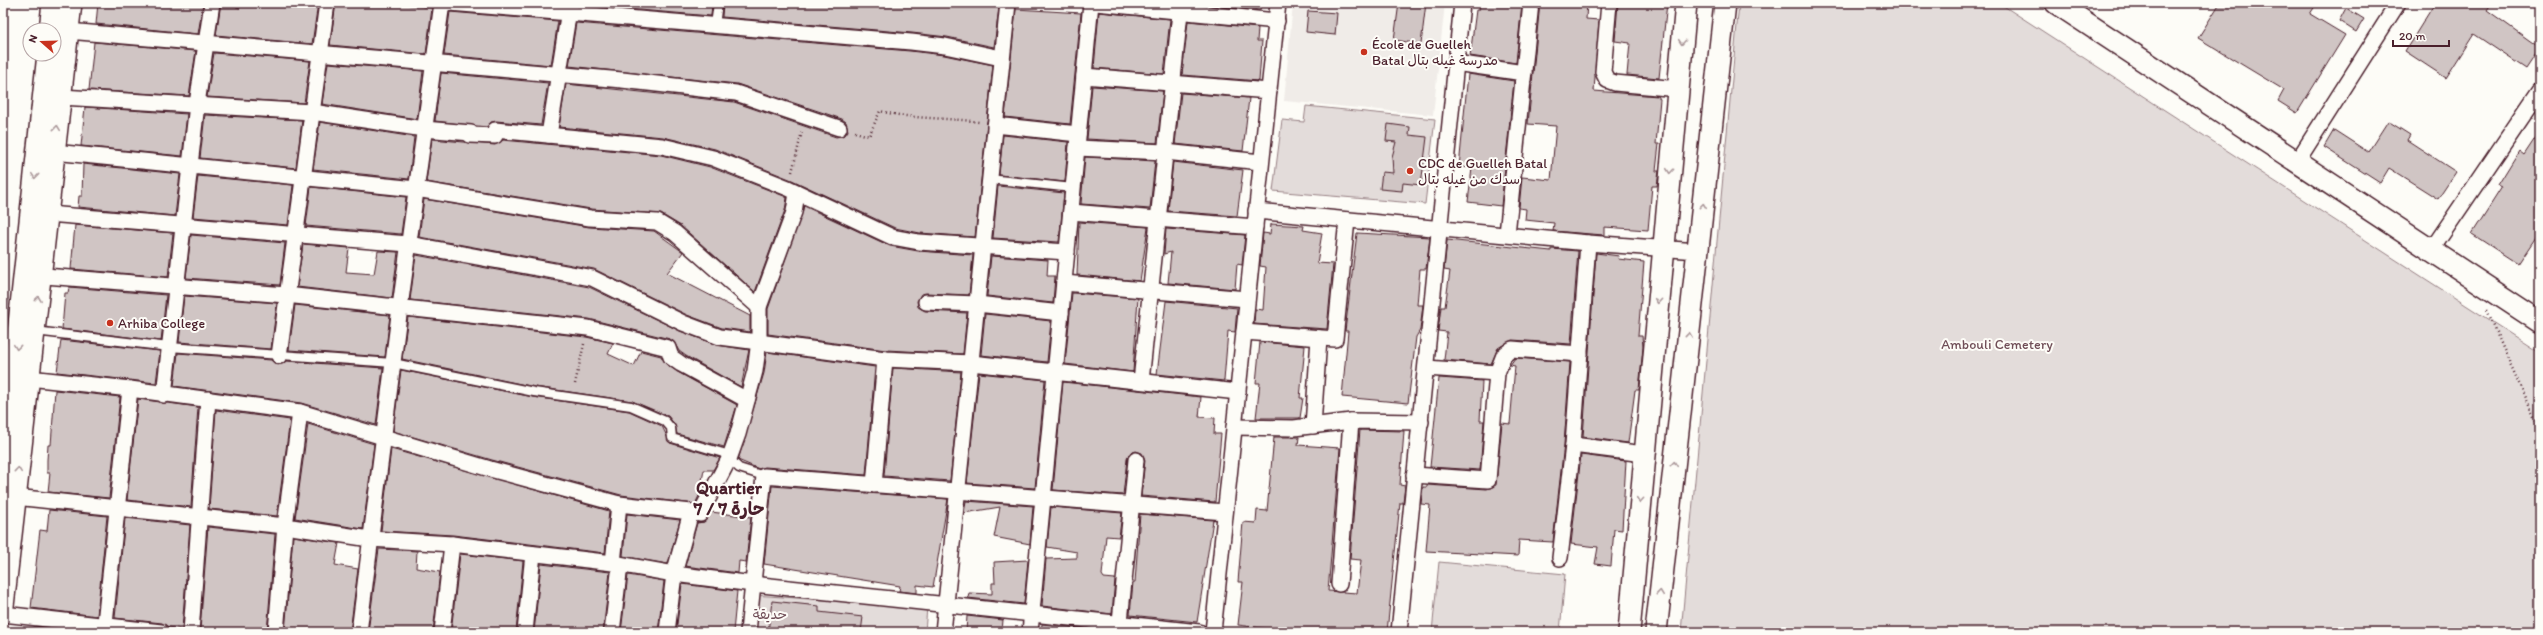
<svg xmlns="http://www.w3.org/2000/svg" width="2543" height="635" viewBox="0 0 2543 635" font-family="Itim,'Playpen Sans Arabic',sans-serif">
<rect width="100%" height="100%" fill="#fdfcf7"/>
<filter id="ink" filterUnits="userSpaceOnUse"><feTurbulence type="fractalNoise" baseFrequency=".025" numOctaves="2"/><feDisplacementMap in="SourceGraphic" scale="8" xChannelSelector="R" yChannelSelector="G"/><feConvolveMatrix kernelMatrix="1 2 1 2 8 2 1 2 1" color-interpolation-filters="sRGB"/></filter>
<g filter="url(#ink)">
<path fill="#f0ece8" d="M1293 3H1445L1433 115 1284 101Z"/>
<g fill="#e3dcda" stroke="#967e82">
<path d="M1739 3H1999L2540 353V632H1681Z"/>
<path d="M1306 106 1435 119 1425 204 1273 191 1282 120 1304 122Z"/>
<path d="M1439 562 1565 574 1560 632H1432Z"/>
<path d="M753 595 927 607 925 632H750Z"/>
</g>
<g fill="#d0c5c4" stroke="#4a1f2b">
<path d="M98 3H203L198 34 96 24Z"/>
<path d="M221 3 240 8V3H318L312 44 216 35Z"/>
<path d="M336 3H397L432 8 426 54 330 45Z"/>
<path d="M579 3H712L711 16 579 5Z"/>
<path d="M723 3H998L999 7 994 47 947 37 912 33 722 17Z"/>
<path d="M1190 3H1261L1260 10Z"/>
<path d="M1399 3H1426L1421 44 1394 40Z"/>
<path d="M1480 3H1522L1516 63 1470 56 1476 10H1479Z"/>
<path d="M1540 3H1587L1586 19 1599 20 1594 91 1658 96 1660 99 1656 144H1659L1656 171H1659L1657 186H1652L1648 230 1604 227V235L1553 231 1554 223 1525 220 1526 209 1519 208 1522 177 1551 180 1556 126 1528 124Z"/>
<path d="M1618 3H1667L1659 78 1627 75 1630 43 1615 41Z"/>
<path d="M2220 3H2317L2310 14 2345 35 2297 113 2278 101 2284 90 2198 38Z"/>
<path d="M2435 3H2492L2487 10 2540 48 2526 69 2474 34 2446 78 2405 51Z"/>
<path d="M2346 8 2364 19 2356 32 2339 21Z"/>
<path d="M1016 9 1081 13 1070 124 1005 117Z"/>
<path d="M1308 11 1337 13 1335 35 1306 32Z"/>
<path d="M450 12 558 21 551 65 444 55Z"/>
<path d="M1099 12 1170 19 1164 74 1094 68Z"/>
<path d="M1188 21 1258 28 1257 41H1262L1259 81 1182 75Z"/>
<path d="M576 23 910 51 944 55 993 65 975 237 920 233 895 228 792 180 715 149 663 137 559 127 566 84 734 102 836 137 845 135 848 131 846 122 842 119 737 84 569 66Z"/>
<path d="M94 42 196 51 189 96 89 90Z"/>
<path d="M214 53 310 61 304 103 207 97Z"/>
<path d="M328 63 423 71 417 119 322 104Z"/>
<path d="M441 73 548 83 541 125 496 121 491 122 487 127 477 126 435 121Z"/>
<path d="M1468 74 1514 81 1501 206 1468 202 1472 168 1459 167Z"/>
<path d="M1092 86 1163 91 1157 143 1087 139Z"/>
<path d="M1181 93 1249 98 1243 151 1175 144Z"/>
<path d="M85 107 187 114 182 156 81 146Z"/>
<path d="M205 115 302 120 296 168 200 158Z"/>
<path d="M2388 121 2410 135 2407 140 2456 172 2438 199 2389 168 2380 183 2324 147 2334 130 2368 152Z"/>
<path d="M320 122 414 137 409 179 313 169Z"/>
<path d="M1388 124 1410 127 1409 135 1427 137 1421 185 1403 183 1402 191 1380 189 1382 172 1393 173 1392 157 1396 142 1386 141Z"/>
<path d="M2540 131V231L2518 264 2472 234 2502 187 2498 185 2519 151 2524 155Z"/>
<path d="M1003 135 1068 142 1065 182 999 175Z"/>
<path d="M432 139 495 145 503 140 661 155 710 167 784 196 787 198 785 210 755 292 681 226 661 214 591 209 426 182Z"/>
<path d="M1085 157 1155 161 1150 209 1081 204Z"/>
<path d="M1173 162 1243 170 1237 216 1168 211Z"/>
<path d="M83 164 180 174 175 216 78 207 79 196H82Z"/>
<path d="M198 176 293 185 288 225 193 217Z"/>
<path d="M998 186 1064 193 1059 242 993 238Z"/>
<path d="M311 187 406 197 401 234 306 226Z"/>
<path d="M424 199 589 227 654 231 683 252 667 273 750 316V332L722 328 687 315 594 269 419 237Z"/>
<path d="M804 206 890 246 918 251 973 255 969 295 926 293 921 294 917 301 918 307 925 311 967 313 963 354 886 350 768 334V309Z"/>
<path d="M1079 222 1148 227 1140 281 1077 275Z"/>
<path d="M1271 224 1304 226 1303 230 1322 233 1317 263 1333 264 1327 329 1254 324 1255 309 1263 310 1266 267 1260 266 1263 233 1270 234Z"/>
<path d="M75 225 173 233 168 277 71 269Z"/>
<path d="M1166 229 1245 235 1242 265 1237 264 1235 289 1168 283 1171 252 1164 254Z"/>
<path d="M1357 233 1430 237 1426 269H1420L1417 305H1423L1420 330 1416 337 1408 403 1342 397 1348 331H1345Z"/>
<path d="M191 235 285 243 280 285 186 278Z"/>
<path d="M1447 240 1551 251V249L1578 251 1571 344 1512 340 1498 348 1491 364 1444 360 1447 332 1438 331 1441 307H1445L1450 271 1444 270Z"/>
<path d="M303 244 349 248 346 272 374 274 378 251 398 252 392 298 297 287Z"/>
<path d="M1596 253 1619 256 1618 259 1644 262 1638 336H1642L1643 347 1639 390H1635L1628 443 1583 437Z"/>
<path d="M416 255 589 287 680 331 717 345 749 350 741 387 686 356 679 351 674 342 670 339 589 319 410 300Z"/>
<path d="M991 256 1048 260 1047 276H1055L1053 303 987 296Z"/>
<path d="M69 287 166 295 161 341 62 329 65 293H68Z"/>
<path d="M1072 293 1138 298 1133 372 1065 364Z"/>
<path d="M184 296 277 303 271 349 179 342Z"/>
<path d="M1166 301 1237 308 1235 332 1228 331 1224 381 1157 374Z"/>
<path d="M295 305 390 315 385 357 289 350Z"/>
<path d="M985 314 1051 321 1047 362 981 355Z"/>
<path d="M408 317 586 337 613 343 608 354 634 366 641 351 661 356 666 364 676 371 737 405 724 447 677 434 675 425 668 416 632 401 535 387 402 359Z"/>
<path d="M61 340 160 351 156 383 57 372Z"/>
<path d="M1260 342 1305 346 1300 398H1303L1300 418H1256L1260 383H1256Z"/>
<path d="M767 352 875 367 866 475 765 467 759 469 738 460 764 373Z"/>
<path d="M178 353 271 360 278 365 286 361 383 368 376 425 301 403 174 386Z"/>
<path d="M1515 358 1570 362 1564 444 1553 542 1519 540 1518 556 1426 551 1430 505 1421 504 1423 487H1427V485L1487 489 1496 485 1502 423 1510 424 1515 366 1510 365Z"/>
<path d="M893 368 961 372 950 481 884 476Z"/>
<path d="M401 370 533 397 629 411 662 426 670 443 720 458 713 470H704L699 496 695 504 621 495 492 460 393 431Z"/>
<path d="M979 373 1045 380 1035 488 967 483Z"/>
<path d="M1439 378 1482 381 1480 421H1484L1480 470 1430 467Z"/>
<path d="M1063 382 1201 397 1199 417 1215 418 1214 434H1221L1215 502 1141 496 1145 460 1142 453 1136 451 1129 454 1127 459 1123 495 1053 490Z"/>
<path d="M55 390 120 397 109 498 48 492 50 473H47V460L48 445H51Z"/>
<path d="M138 399 198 407 191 507 127 500Z"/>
<path d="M216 410 290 420 277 516 209 509Z"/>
<path d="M308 424 374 444 363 529 295 518Z"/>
<path d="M1360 430 1404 431 1400 485 1405 486 1403 503H1400L1387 632H1293L1238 625 1243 582H1238L1243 522 1256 523 1257 510 1267 511 1274 437H1299L1298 445 1340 448 1328 591 1357 593 1361 560 1350 559Z"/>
<path d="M391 449 609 511 605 553 453 535 381 531Z"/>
<path d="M1581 455 1626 461 1622 530 1614 529 1611 566 1595 564 1598 547 1571 544Z"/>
<path d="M772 486 948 499 933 587 917 585V593L899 591 900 586 764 564Z"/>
<path d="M966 501 1033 506 1030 544 994 537 1000 507 964 513Z"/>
<path d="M1051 507 1122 513 1119 537 1106 536 1102 575 1104 578 1115 579 1112 614 1042 606 1046 559 1077 558V552L1047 547Z"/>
<path d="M49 510 107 516 97 616 31 608 40 530 47 531Z"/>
<path d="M711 512 751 517 746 562 739 561 738 573 685 566 697 523 704 522Z"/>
<path d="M627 514 680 520 668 564 623 556Z"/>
<path d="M1140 514 1213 520 1197 622 1130 615 1133 582H1135Z"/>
<path d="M125 518 190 525 182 629 168 627 162 623 115 618Z"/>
<path d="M208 527 275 534 267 632 200 630Z"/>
<path d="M293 536 339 543 335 565 358 569 350 632H285Z"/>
<path d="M379 549 417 551 416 568 440 572 433 632H368Z"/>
<path d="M460 554 523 561 516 632H451Z"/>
<path d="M1028 560 1024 604 968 598 969 593 992 594V583H995L994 562Z"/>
<path d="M541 564 610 572 603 632H534Z"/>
<path d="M628 575 664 581 658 632H621Z"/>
<path d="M682 584 737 591 733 632H676Z"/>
<path d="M772 601 819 606V612L863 617 861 632H768Z"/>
<path d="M967 616 1003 620 1002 632H966Z"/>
<path d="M1042 624 1110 631V632H1041Z"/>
<path d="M34 627 81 632H33Z"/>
</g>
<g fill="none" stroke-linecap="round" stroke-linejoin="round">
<defs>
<g id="lane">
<path d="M715 25 718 3"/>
<path d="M989 179 1073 188"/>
<path d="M35 331 169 347 393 363 534 392 631 406 665 421 671 428 672 438 723 453 739 468 764 476"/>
</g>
<g id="street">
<path d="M450 3 911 42 945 46 1001 58"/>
<path d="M1096 3 1277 21"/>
<path d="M1609 3 1603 72 1607 80 1615 83 1678 89"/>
<path d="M68 31 622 80 736 93 839 128"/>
<path d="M1455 63 1524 73"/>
<path d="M1084 76 1269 91"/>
<path d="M61 97 312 112 424 129 471 133 470 135 495 136V130L662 146 713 158 788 188 892 237 919 242 1067 252"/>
<path d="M995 125 1078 134"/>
<path d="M549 135 570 4"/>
<path d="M1077 148 1165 152 1261 162"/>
<path d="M54 152 416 189 590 218 657 222 675 233 759 307"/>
<path d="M2298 160 2398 3"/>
<path d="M1256 211 1588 243 1698 251"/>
<path d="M1071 212 1255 227"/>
<path d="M48 214 408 244 592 278 683 323 720 337 885 359 971 363 1238 392"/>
<path d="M1507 234 1531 3"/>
<path d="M2432 249 2540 90"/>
<path d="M32 275 286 295 588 328 668 348 671 357 681 364 747 400"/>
<path d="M1064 283 1247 299"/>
<path d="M926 302 977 304 1061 313"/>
<path d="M1244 332 1335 339 1347 220"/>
<path d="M279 356 327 3"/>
<path d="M1426 368 1497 373"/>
<path d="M29 378 130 389 300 412 490 469 619 504 691 512"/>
<path d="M1141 381 1181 3"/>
<path d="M164 395 197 104 212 3"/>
<path d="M1313 426 1319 338"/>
<path d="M1234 427 1294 428 1351 421 1421 422"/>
<path d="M1573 445 1644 454"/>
<path d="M1414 475 1488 480 1497 373 1504 355 1512 349 1580 354"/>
<path d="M874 485 885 359"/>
<path d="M15 497 285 526 370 539 452 544 613 563 674 574 753 584 1199 632"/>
<path d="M1560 558 1573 445 1588 243"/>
<path d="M613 563 619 504"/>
<path d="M1339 584 1351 421"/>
<path d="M3 614 161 632"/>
<path d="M104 632 130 389"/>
<path d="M191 632 208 399"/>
<path d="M276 632 285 526 300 412"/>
<path d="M359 632 400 307 442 3"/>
<path d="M442 632 452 544"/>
<path d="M525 632 533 554"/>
<path d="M612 632 620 565"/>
<path d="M667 632 674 574 691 512 700 514 729 459 738 434 755 371 759 341V307L794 212 797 193"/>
<path d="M748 632 764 476 1225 512"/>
<path d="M943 632 1008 3"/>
<path d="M1030 632 1091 3"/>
<path d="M1119 632 1136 460"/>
<path d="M1213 632 1278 3"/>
<path d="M1399 632 1462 3"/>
</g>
<g id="secondary">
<path d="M2056 3 2540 322"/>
<path d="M50 30 53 3"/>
<path d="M3 473 48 54"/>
<path d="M3 606 71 3"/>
<path d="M1629 632 1686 3"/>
<path d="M1656 632 1725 3"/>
</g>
</defs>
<use href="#lane" stroke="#4a1f2b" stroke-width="11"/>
<use href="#street" stroke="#4a1f2b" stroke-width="18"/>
<use href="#secondary" stroke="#4a1f2b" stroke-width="24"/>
<g stroke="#4a1f2b" stroke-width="2.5" stroke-dasharray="1 3" stroke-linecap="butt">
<path d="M855 132 869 136 880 111C913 120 946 117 979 122"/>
<path d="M792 172 802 132"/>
<path d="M2486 310 2540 430"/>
<path d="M575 384 584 344"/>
</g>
<use href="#lane" stroke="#fdfcf7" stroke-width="8"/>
<use href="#street" stroke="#fdfcf7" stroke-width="15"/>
<use href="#secondary" stroke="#fdfcf7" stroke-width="21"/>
</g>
<defs><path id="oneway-chevron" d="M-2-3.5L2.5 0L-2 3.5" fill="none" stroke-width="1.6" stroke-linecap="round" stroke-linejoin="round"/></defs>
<g stroke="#ac999b">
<use href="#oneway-chevron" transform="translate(1682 42) rotate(95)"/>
<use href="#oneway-chevron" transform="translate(57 128) rotate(-84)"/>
<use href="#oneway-chevron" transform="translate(1670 171) rotate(95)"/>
<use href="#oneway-chevron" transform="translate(35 176) rotate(96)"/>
<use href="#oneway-chevron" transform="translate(1703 206) rotate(-84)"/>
<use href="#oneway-chevron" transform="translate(38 299) rotate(-83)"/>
<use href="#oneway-chevron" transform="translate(1658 301) rotate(95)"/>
<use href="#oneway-chevron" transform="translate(1689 335) rotate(-84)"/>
<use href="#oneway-chevron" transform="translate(17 347) rotate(96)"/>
<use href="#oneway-chevron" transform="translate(1674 464) rotate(-84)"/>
<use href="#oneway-chevron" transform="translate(18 470) rotate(-84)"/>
<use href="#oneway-chevron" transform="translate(1640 500) rotate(95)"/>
<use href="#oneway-chevron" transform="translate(1660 593) rotate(-84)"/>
</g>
</g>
<g fill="#c8321e" stroke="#fdfcf7" stroke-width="1.5">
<circle cx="1364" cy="52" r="4"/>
<circle cx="1410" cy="171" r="4"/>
<circle cx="110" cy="323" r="4"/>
</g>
<g text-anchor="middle" stroke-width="4" stroke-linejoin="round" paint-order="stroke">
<g font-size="14" fill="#4a1f2b" stroke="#fdfcf7" text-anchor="start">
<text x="1372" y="49">École de Guelleh<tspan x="1372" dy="16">Batal مدرسة غيله بتال</tspan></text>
<text x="1418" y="168">CDC de Guelleh Batal<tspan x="1418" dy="16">سدك من غيله بتال</tspan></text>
<text x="118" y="328">Arhiba College</text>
</g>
<g font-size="14" fill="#704e57" stroke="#fdfcf7">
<text x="1997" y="349">Ambouli Cemetery</text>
<text x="770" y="619">حديقة</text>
</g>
<g font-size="18" font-weight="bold" fill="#4a1f2b" stroke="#fdfcf7">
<text x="729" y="494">Quartier<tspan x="729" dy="21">7 / حارة 7</tspan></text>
</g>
</g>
<rect width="2543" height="635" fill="none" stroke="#fdfcf7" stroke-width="16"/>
<rect x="8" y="8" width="2527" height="619" fill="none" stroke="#4a1f2b" stroke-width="1.5" filter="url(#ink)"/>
<g transform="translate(42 42) rotate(290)"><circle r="19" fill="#fdfcf7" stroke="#b5a4a5"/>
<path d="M0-3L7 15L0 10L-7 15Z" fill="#c8321e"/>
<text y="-6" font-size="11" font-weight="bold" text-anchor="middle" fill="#4a1f2b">N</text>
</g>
<path d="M2393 40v6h56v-6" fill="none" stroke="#4a1f2b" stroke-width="2"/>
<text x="2399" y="40" font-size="12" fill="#4a1f2b" stroke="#fdfcf7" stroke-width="3" paint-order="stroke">20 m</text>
</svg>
